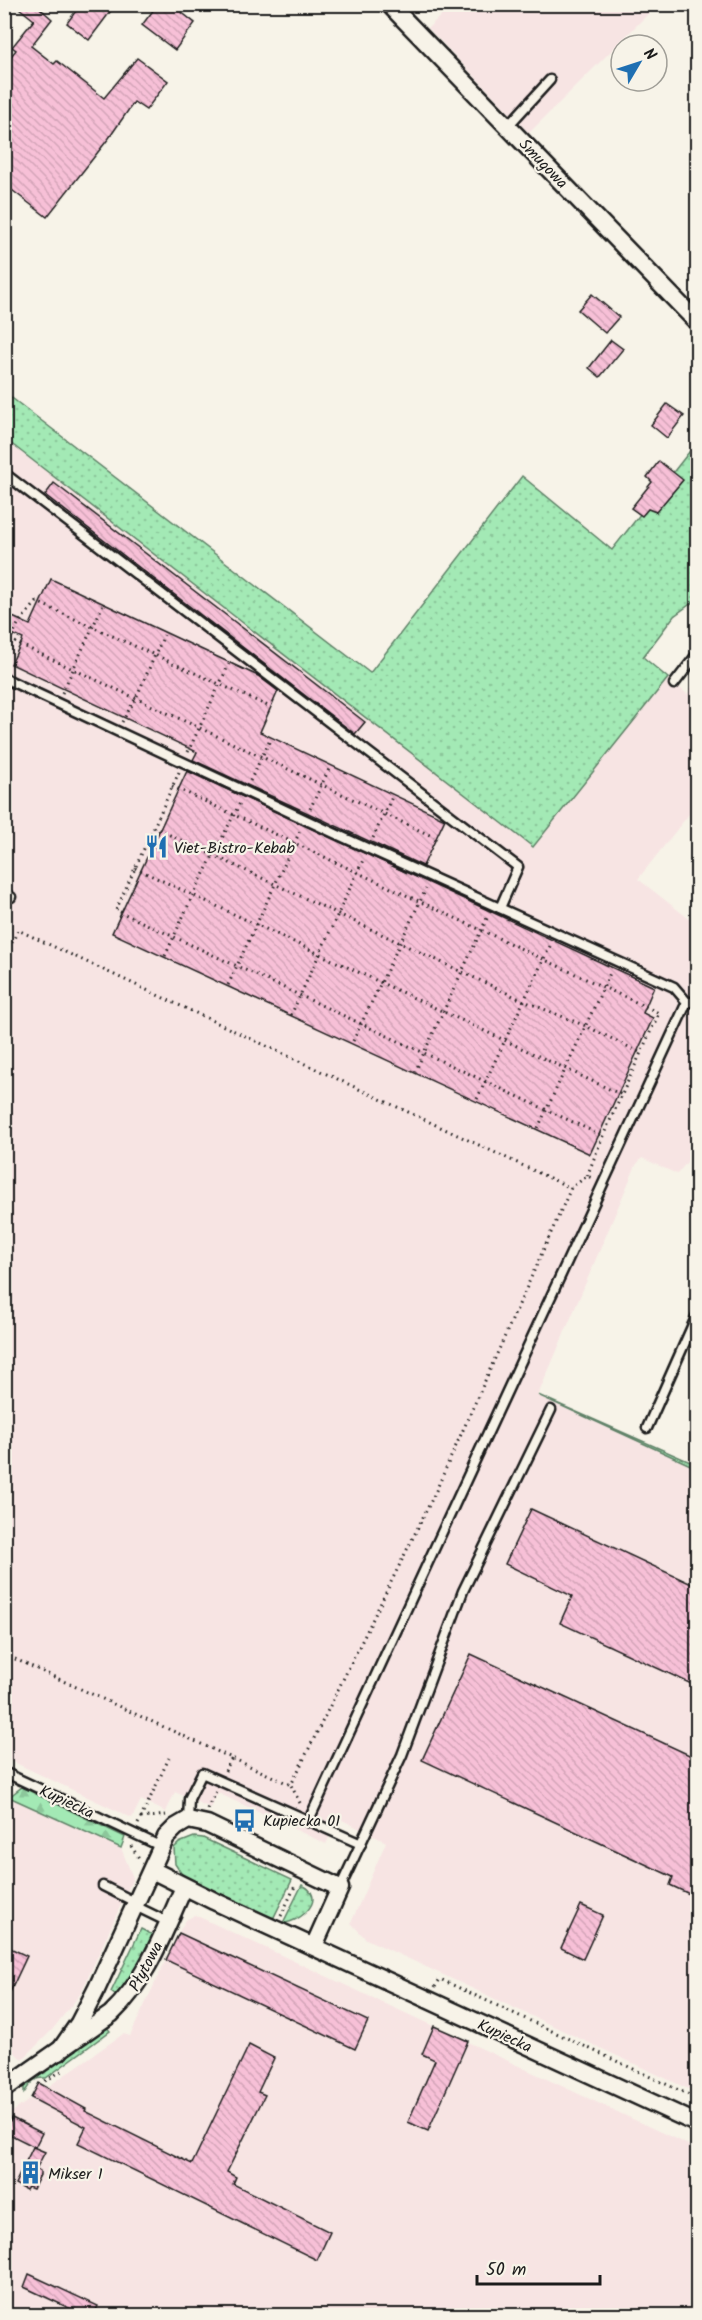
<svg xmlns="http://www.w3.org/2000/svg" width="702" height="2320" viewBox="0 0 702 2320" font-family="Kalam,sans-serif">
<defs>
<pattern id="grass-dots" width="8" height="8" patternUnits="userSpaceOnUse" patternTransform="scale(1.5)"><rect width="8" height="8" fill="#a3e9b5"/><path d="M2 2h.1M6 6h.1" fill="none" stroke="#8cc79b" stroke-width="1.8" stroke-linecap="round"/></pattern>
<pattern id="forest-firs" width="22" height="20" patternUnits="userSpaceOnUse" patternTransform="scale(1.5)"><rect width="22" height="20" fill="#a3e9b5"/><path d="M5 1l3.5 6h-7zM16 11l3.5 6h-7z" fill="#8cc79b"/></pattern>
<pattern id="building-back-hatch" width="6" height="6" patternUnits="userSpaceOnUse" patternTransform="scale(1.5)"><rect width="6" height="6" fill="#f7c0d7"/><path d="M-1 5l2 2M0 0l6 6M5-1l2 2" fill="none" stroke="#d3a4b8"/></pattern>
</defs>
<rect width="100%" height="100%" fill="#f7f3e8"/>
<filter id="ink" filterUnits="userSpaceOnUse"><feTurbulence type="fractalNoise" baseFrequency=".0167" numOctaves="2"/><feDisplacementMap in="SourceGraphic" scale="12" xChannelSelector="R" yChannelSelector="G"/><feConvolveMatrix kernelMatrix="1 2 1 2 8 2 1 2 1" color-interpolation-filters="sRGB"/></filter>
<g filter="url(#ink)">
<g fill="#f7e4e3">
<path d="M452 5H657L529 133 428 28Z"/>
<path d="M4 439 533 846 668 678 687 694 697 680V804L638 879 697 925V1150L677 1174 642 1158 636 1165 538 1395 697 1468V2093L366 1939 351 1923 386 1842 338 1818 326 1844 218 1793 210 1808 175 1792 166 1812 141 1800 132 1818 5 1758Z"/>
<path d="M4 1795 121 1848 133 1878 81 1993 52 2030 22 2060 5 2042Z"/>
<path d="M195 1915 697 2149V2315L5 2316V2117L123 2034 130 2036 180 1930 186 1920Z"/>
</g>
<g fill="url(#grass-dots)" stroke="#608268" stroke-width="1.5">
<path d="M4 392 370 673 522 476 612 550 697 442V599L674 616 643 657 668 678 533 847 5 439Z"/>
<path d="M538 1395 697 1465V1468Z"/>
<path d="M194 1837 203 1838 292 1880 273 1919 183 1876 175 1864 174 1848 179 1843Z"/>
<path d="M302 1885C328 1897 302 1922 283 1923Z"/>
<path d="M141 1929 153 1935 129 1987 126 1985 115 1995 111 1992Z"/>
<path d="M106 2026 110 2031 46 2078C33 2077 31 2083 24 2093V2085Z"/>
</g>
<path fill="url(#forest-firs)" stroke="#608268" stroke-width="1.5" d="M22 1787 125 1837 121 1848 9 1797Z"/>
<g fill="url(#building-back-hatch)" stroke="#1c1c1c" stroke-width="1.5">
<path d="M14 4H35L52 19 31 46 54 64 57 61 104 98 137 58 168 81 146 110 134 102 109 138 47 217 4 184V65L16 50 12 47 34 20Z"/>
<path d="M81 4H116L89 40 67 23Z"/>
<path d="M158 4H171L195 23 175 50 142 25Z"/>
<path d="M592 294 619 317 605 333 578 310Z"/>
<path d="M611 340 623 349 600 377 589 368Z"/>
<path d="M667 404 684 416 667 438 651 425Z"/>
<path d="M659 461 683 480 656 512 648 509 642 516 631 508 652 482 647 477Z"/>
<path d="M54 483 365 722 355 734 45 495Z"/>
<path d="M51 579 258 676 278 691 260 732 445 819 423 866 193 760 197 752 11 664 23 639 4 630V613L30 625Z"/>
<path d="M187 771 654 987 643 1013 653 1018 590 1154 112 933Z"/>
<path d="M531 1509 698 1587V1687L560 1623 572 1596 505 1564Z"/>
<path d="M471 1654 698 1759V1898L670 1885 673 1877 422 1760Z"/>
<path d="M581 1905 603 1915 583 1959 561 1948Z"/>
<path d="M179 1933 368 2021 355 2049 166 1960Z"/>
<path d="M4 1945 27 1956 4 2005Z"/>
<path d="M434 2026 468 2041 428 2131 408 2122 435 2060 422 2054Z"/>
<path d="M249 2045 274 2058 258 2092 265 2095 227 2172 236 2177 233 2184 330 2232 317 2260 78 2143 86 2127 31 2098 39 2083 86 2109 85 2111 192 2164Z"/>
<path d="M12 2118 42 2133 35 2147 5 2132Z"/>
<path d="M33 2147 45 2152 36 2169 40 2171V2175L33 2189 28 2187 26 2190 15 2184Z"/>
<path d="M29 2274 98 2306 93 2316H86L24 2287Z"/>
</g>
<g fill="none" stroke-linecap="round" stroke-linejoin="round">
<defs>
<g id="service">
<path d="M508 126 550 80"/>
<path d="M4 473 518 867 500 908"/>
<path d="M4 678 336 834 674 987 687 1002 308 1822"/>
<path d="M674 684 698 653"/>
<path d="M4 894 11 897"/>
<path d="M687 1002H698"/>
<path d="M647 1428 698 1313"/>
<path d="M4 1772 162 1847"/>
<path d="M188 1820 189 1799 202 1773 361 1844"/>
<path d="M103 1886 137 1903"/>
<path d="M340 1888 402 1755 463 1591 551 1410"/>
<path d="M135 1906 168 1922"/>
</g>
<g id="minor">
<path d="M389 4 698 323"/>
<path d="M152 1870 214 1901 698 2124"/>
<path d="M59 2052 79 2023 96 1990 166 1837 176 1827 188 1820 207 1824 340 1888 314 1946"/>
<path d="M4 2089 111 2014C147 1980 164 1931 184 1887"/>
</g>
</defs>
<use href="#service" stroke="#1c1c1c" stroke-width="13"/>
<use href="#minor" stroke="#1c1c1c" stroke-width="21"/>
<g stroke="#1c1c1c" stroke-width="3" stroke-dasharray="1.5 4.5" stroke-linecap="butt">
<path d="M4 637 434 837"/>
<path d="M4 653 19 622 37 602 268 706"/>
<path d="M62 693 103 605"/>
<path d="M122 722 136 698 164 635"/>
<path d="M188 752 229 664"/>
<path d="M179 772 116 910 603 1136"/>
<path d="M250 781 270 740"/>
<path d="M172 786 659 1013 603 1136 587 1176"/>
<path d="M310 809 330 767"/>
<path d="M153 827 524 1001 586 1026 641 1053"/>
<path d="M373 838 392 797"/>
<path d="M135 868 622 1095"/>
<path d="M165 956 193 895 241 801"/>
<path d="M4 959 18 930 571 1188"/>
<path d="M228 985 300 831"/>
<path d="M291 1015 364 858"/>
<path d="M353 1041 426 889"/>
<path d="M415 1072 488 916"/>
<path d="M477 1099 551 944"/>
<path d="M538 1128 611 971"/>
<path d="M4 1654 291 1785"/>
<path d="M225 1771 232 1758"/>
<path d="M300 1803 291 1785 434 1495 571 1188 587 1176 592 1178"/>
<path d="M207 1809 216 1791"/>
<path d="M141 1818 166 1815"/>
<path d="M138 1824 169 1758"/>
<path d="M131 1846 139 1858"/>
<path d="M281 1916 296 1884"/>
<path d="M435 1987 440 1979 698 2099"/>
<path d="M45 2081 65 2069"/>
<path d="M4 2110 13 2104"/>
</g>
<use href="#service" stroke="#f7f3e8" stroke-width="8"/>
<use href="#minor" stroke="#f7f3e8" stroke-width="16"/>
</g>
</g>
<defs>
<symbol id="restaurant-bare" viewBox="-9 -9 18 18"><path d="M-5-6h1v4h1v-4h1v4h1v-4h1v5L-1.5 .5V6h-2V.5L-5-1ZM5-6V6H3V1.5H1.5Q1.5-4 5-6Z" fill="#1f6fb2" stroke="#f7f3e8" stroke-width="2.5" paint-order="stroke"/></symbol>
<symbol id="bus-bare" viewBox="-9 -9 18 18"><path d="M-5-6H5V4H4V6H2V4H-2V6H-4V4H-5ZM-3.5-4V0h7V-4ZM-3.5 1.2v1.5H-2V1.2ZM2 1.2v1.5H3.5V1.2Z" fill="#1f6fb2" stroke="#f7f3e8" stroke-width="2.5" paint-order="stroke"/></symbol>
<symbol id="building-bare" viewBox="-9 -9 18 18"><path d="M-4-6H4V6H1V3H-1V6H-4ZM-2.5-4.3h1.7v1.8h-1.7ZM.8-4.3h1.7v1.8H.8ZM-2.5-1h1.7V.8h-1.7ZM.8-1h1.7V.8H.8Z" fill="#1f6fb2" stroke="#f7f3e8" stroke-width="2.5" paint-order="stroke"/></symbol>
</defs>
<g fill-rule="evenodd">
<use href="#restaurant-bare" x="140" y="830" width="33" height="33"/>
<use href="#bus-bare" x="228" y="1804" width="33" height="33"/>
<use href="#building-bare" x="14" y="2156" width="33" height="33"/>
</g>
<g text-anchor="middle" stroke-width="4.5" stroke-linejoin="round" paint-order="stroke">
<g font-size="16" fill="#1c1c1c" stroke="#f7f3e8">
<text transform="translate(544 163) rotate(46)" y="6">Smugowa</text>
<text transform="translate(67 1801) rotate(25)" y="6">Kupiecka</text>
<text transform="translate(145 1966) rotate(-62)" y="6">Płytowa</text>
<text transform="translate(505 2035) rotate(25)" y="6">Kupiecka</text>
</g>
<g font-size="16" fill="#1c1c1c" stroke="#f7f3e8" text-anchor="start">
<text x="174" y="853">Viet-Bistro-Kebab</text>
<text x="263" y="1826">Kupiecka 01</text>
<text x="48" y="2179">Mikser 1</text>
</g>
</g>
<rect width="702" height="2320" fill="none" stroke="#f7f3e8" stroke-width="24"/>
<rect x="12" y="12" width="678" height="2296" fill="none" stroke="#1c1c1c" stroke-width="2" filter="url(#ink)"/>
<g transform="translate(639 63) rotate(51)"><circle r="28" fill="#f7f3e8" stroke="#9f9d96" stroke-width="1.5"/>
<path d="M0-4.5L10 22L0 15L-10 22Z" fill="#1f6fb2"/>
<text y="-9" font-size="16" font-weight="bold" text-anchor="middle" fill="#1c1c1c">N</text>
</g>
<path d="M477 2275v9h123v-9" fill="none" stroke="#1c1c1c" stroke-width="3"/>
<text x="486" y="2275" font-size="18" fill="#1c1c1c" stroke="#f7f3e8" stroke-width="4.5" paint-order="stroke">50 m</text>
</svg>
